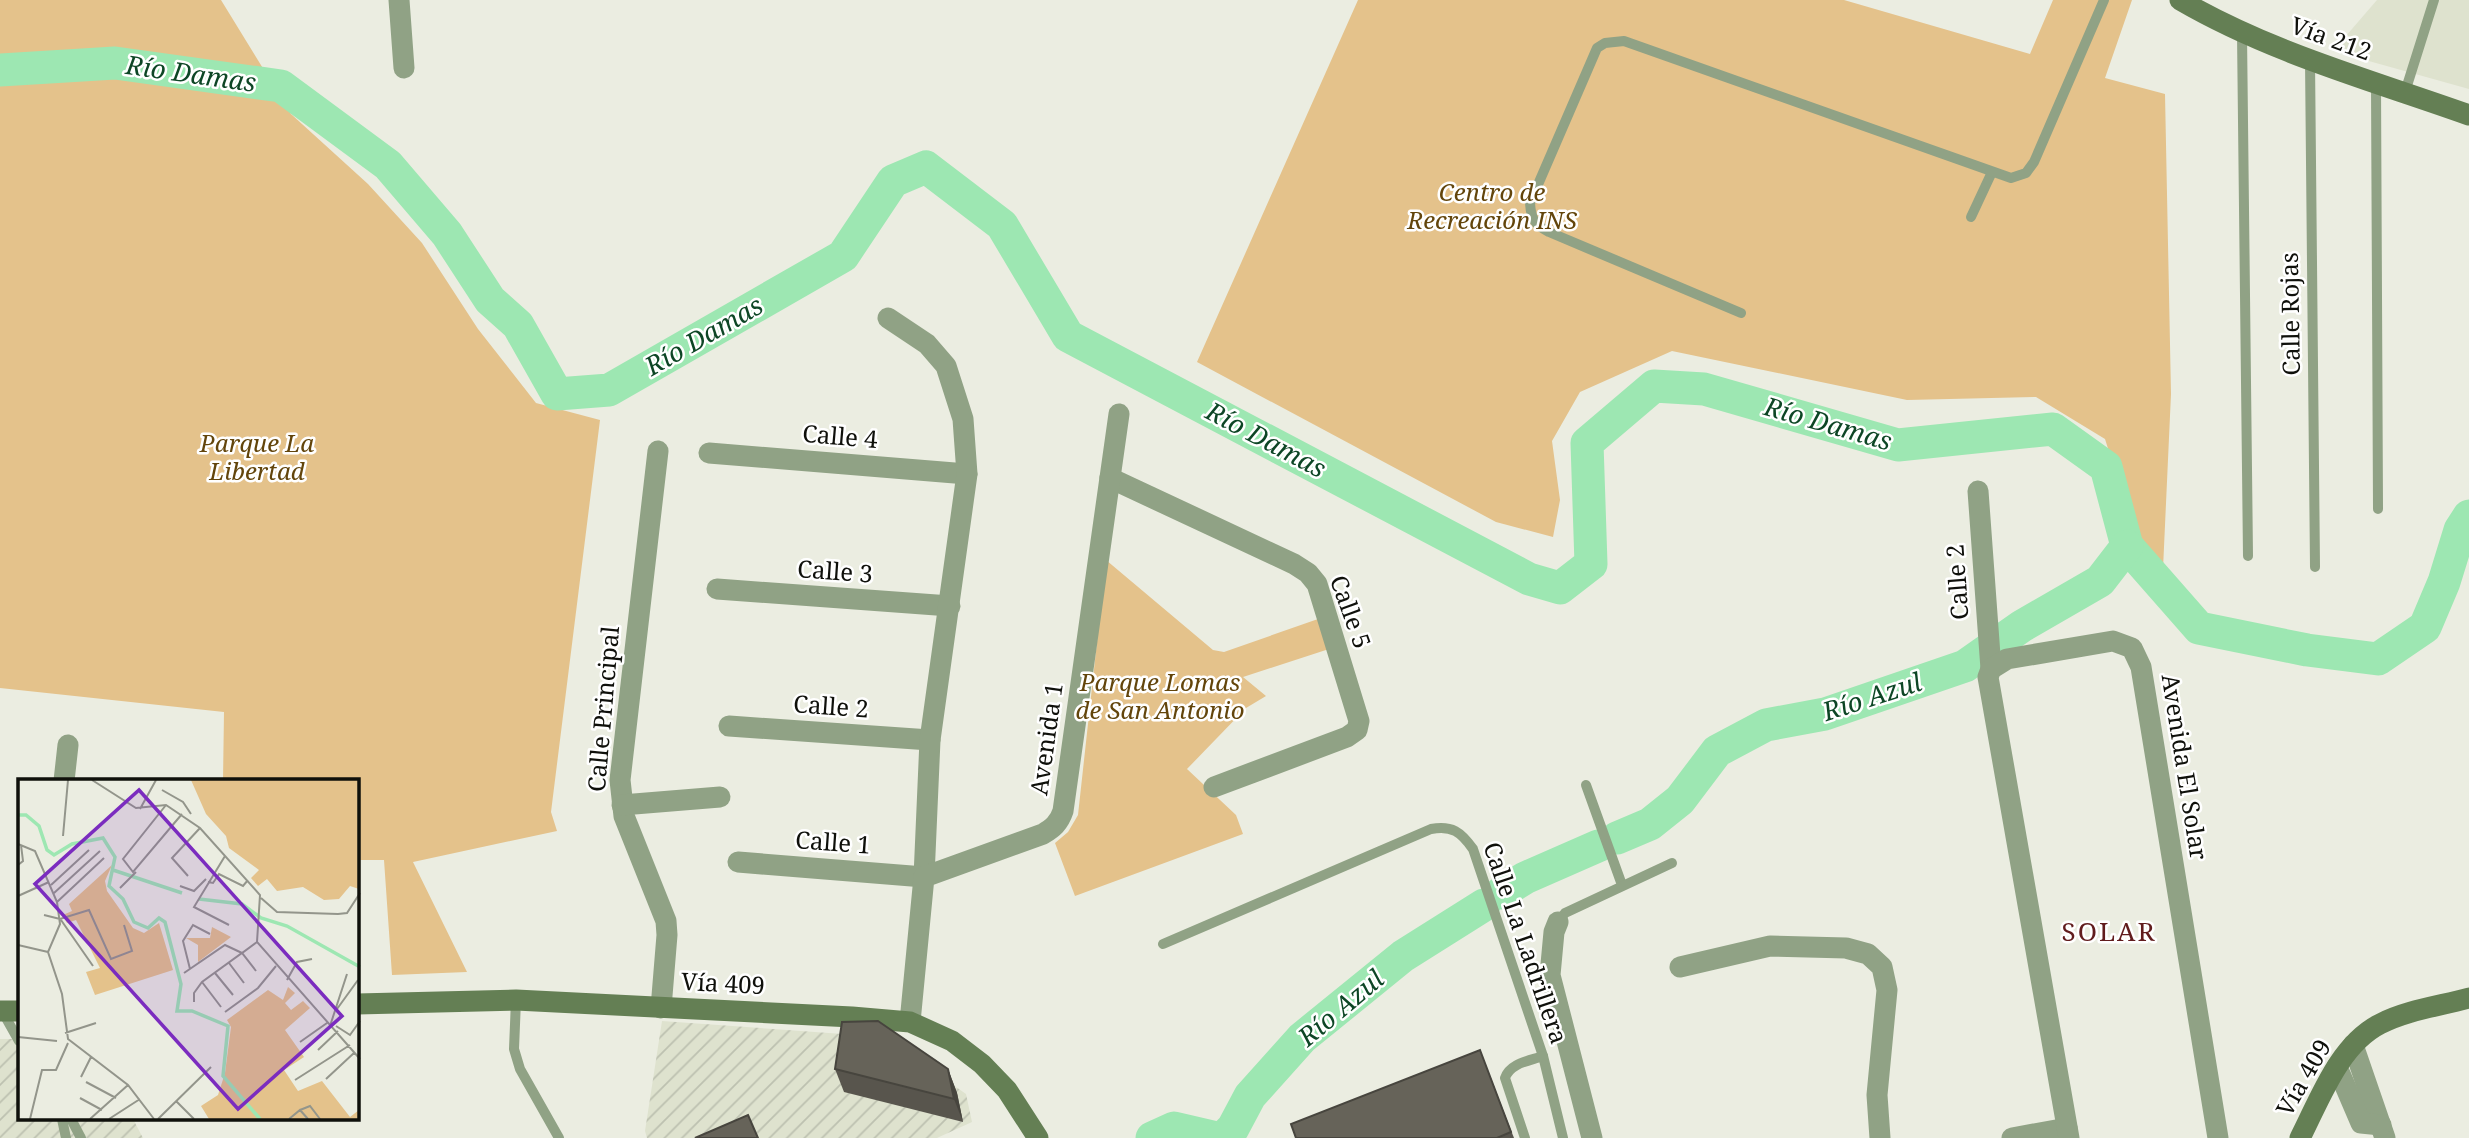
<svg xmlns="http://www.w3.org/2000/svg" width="2469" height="1138" viewBox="0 0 2469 1138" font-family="'Noto Serif',serif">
<defs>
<pattern id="industrial-furrows" width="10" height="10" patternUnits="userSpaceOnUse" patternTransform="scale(1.75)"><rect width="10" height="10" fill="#dee2ce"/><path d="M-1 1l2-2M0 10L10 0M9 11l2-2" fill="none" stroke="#bdc1b0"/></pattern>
</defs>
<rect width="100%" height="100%" fill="#ebede1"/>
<path fill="#dee2ce" d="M2377 0H2469V89L2333 51Z"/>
<g fill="url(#industrial-furrows)">
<path d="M662 1021 885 1037 966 1094 972 1122 937 1138H647L645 1131Z"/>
<path d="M0 1039H19V1119H133L143 1138H0Z"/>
</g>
<g fill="#e4c28b">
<path d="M0 0H221L291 114 368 184 422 243 478 329 536 403 600 420 551 812 557 831 413 862 467 972 392 975 384 860H357V781H223L224 712 0 688Z"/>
<path d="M1358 0H1844L2030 54 2053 0H2132L2105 78 2165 94 2171 394 2163 569 2137 541 2105 439 2036 397 1907 400 1672 351 1580 392 1552 441 1560 500 1553 537 1496 522 1197 362Z"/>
<path d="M1106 560 1213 650 1224 652 1318 619 1329 649 1243 677 1266 696 1246 708 1187 769 1236 815 1243 834 1075 896 1055 843 1068 832 1078 815Z"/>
</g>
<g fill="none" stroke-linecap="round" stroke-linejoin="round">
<g stroke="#9de7b2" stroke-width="33">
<path d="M0 70 115 63 281 86 388 165 447 234 490 300 518 325 557 394 609 390 843 256 893 181 926 167 1002 225 1068 336 1529 579 1560 588 1591 564 1587 443 1654 386 1704 389 1898 445 2053 429 2106 467 2127 546 2199 628 2307 650 2378 659 2425 627 2444 582 2460 530 2469 516"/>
<path d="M1617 838 1650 824 1680 800 1717 751 1766 725 1825 714 1965 666 2022 626 2100 581 2127 546"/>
<path d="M1501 893 1525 878 1598 846"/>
<path d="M1152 1138 1174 1128 1217 1138"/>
<path d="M1223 1138 1233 1128 1250 1096 1302 1038 1403 956 1484 905"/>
</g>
<g stroke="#90a285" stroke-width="10">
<path d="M2242 34 2248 556"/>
<path d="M2310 60 2315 567"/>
<path d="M2376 84 2378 509"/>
<path d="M2405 92 2434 0"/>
<path d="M1971 217 1992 172"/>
<path d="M1741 313 1549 232C1534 224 1531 219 1530 203L1597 48 1605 43 1624 41 2011 178 2026 173 2034 162 2104 0"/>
<path d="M1586 785 1622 885"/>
<path d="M1558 922 1565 913 1672 863"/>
<path d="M1163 944 1431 829C1452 825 1461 832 1473 849L1543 1056 1563 1138"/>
<path d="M516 1000 514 1049 520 1069 559 1138"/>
<path d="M2 1011 19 1041"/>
<path d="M62 1119 66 1138"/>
<path d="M71 1119 81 1138"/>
<path d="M1525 1138 1505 1078C1510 1063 1529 1061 1543 1056"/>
</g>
<g stroke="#90a285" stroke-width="21">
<path d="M399 0 404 68"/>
<path d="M658 451 620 780 624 816 666 921 667 935 661 1008"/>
<path d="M709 453 967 474"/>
<path d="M1110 478 1294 564 1308 573 1317 584 1359 721 1357 730 1347 737 1214 787"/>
<path d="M1978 491 1991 669"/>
<path d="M717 589 950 606"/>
<path d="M729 726 930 740"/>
<path d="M64 781 68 745"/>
<path d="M622 805 720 797"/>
<path d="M738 862 924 877 930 740 967 474 963 419 946 366 927 344 888 318"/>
<path d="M1558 922 1554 932 1550 975 1592 1138"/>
<path d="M1680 967 1770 946 1846 948 1868 954 1882 967 1887 990 1877 1095 1880 1138"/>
<path d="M910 1022 924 877 1043 834C1053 828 1059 823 1063 811L1119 414"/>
<path d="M2353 1045 2385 1138"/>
<path d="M2337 1067 2361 1123 2381 1125"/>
<path d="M2012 1138 2067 1128"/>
<path d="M2069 1138 1988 677 1991 669 2007 659 2113 641 2132 648 2141 667 2218 1138"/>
</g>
<g stroke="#647f54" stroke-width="21">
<path d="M2180 0C2271 53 2371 80 2469 115"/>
<path d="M357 1004 516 1000 852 1017 910 1022 952 1041 982 1064 1007 1090 1038 1138"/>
<path d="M0 1011H19"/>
<path d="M2300 1138C2320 1099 2339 1045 2380 1024 2407 1010 2440 1006 2469 998"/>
</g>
</g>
<g fill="#58554d">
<path d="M1480 1050 1514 1138H1296Z"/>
<path d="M835 1069H948L957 1093 963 1122 844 1092Z"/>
</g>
<path fill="#47453e" d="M948 1069 957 1093 963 1122 954 1099Z"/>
<g fill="#666359" stroke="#47453e" stroke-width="2">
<path d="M878 1021 948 1069 954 1099 835 1069 842 1022Z"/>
<path d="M1480 1050 1511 1132 1497 1138H1296L1291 1124Z"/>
<path d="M748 1115 758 1138H695Z"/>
</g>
<g text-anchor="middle" stroke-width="5" stroke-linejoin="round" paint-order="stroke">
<g font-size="24" fill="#0f100b" stroke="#fff">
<text transform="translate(2331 39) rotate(20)" y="8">Vía 212</text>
<text transform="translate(2291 314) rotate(-91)" y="8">Calle Rojas</text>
<text transform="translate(840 437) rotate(5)" y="8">Calle 4</text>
<text transform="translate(835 572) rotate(4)" y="8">Calle 3</text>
<text transform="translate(1958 582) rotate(-94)" y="8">Calle 2</text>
<text transform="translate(1350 612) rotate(70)" y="8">Calle 5</text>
<text transform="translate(831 707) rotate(4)" y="8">Calle 2</text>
<text transform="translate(604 709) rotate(-85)" y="8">Calle Principal</text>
<text transform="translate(1047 739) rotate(-82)" y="8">Avenida 1</text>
<text transform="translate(2184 767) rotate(81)" y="8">Avenida El Solar</text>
<text transform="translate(833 843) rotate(4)" y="8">Calle 1</text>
<text transform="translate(1525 943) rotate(71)" y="8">Calle La Ladrillera</text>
<text transform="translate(723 984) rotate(3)" y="8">Vía 409</text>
<text transform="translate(2304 1078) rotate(-60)" y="8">Vía 409</text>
</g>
<g font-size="24" font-style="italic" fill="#63450b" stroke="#fff">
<text x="1492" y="201">Centro de<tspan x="1492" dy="28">Recreación INS</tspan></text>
<text x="257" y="452">Parque La<tspan x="257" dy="28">Libertad</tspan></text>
<text x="1160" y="691">Parque Lomas<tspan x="1160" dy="28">de San Antonio</tspan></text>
</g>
<g font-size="26" font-style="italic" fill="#0d4625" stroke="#fff">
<text transform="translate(191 74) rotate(8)" y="9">Río Damas</text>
<text transform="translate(704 336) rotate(-30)" y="9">Río Damas</text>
<text transform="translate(1828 424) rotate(16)" y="9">Río Damas</text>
<text transform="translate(1266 440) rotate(28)" y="9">Río Damas</text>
<text transform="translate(1872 697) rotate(-18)" y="9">Río Azul</text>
<text transform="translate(1341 1008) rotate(-40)" y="9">Río Azul</text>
</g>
<g font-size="26" letter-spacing="2" fill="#611c1d" stroke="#fff">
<text x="2109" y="941">SOLAR</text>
</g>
</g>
<g transform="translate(18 779)">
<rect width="341" height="341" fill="#ebede1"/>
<path d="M173 1H341V110L332 107 321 120 306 121 285 108 259 112 249 100 240 107 233 99 241 91 211 69 208 57 188 35Z" fill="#e4c28b"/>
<path d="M94 86 87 102 89 112 115 149 126 154 141 144 155 191 77 216 68 193 82 189 58 141 49 144 45 136 54 132 51 125ZM194 148 213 158 180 183V166L168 159H192ZM270 208 277 214 267 224 273 231 285 222 292 229 267 251 286 278 266 291 280 312 304 302 332 338 341 331V340H191L183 327 200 316 207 294 213 248 209 241 250 211 265 221Z" fill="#e4c28b"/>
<path fill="none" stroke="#9de7b2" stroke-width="3.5" d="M0 36H8L21 47 29 71 36 76 54 65 85 59 97 78 91 107 105 120 116 143 130 149 141 139 147 143 163 205 159 232H174L210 247 205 297 242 340M95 91 164 114M181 120 224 125 243 139 269 147 342 188"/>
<path fill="none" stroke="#93958b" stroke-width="2" d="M74 1 118 29 148 26 182 49 242 116 239 163 342 280M144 11 165 23 173 35M148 26 105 80 115 93 164 35M122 30 138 1M45 57 50 1M0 65 17 72 39 123 42 145 30 173 44 215 50 260 110 306 136 340M207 77 176 128 211 146M0 86 5 82 3 66M170 97 154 79 182 49M190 103 195 104 201 95 225 107 230 101M33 106 71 71M162 107 176 112 188 100M102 109 118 93M36 114 82 72M0 117 31 103M243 119 259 133 320 135 329 134 342 114M39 123 86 79M26 136 42 140 71 131 93 180 114 172 106 146M43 141 75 187M0 166 30 173M211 184 226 204M172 190 165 162 175 146 192 155M166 194 207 166 224 174 239 163M197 194 215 216M269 201 279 183 294 180M184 203 203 228M176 223V214L184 203 224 174 238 192M319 230 340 201M207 233 240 209 258 187M312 247 329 195M318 247 332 256 342 242M47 254 78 244M0 258 39 262M282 263 309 244M300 271 320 252M63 298 73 278M308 300 337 273M277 301 332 266M68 303 98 319M62 319 84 331M158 322 176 340M282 331 292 327 302 340M12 340 24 291H38L50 264M72 340 110 306M91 340 122 320M140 340 193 288M271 340 282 331 290 340"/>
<path fill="#7b2cbf" fill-opacity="0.15" stroke="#7b2cbf" stroke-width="3.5" d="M121 11 324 237 220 330 17 105Z"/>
<rect width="341" height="341" fill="none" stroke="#0f100b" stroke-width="3.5"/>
</g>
</svg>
